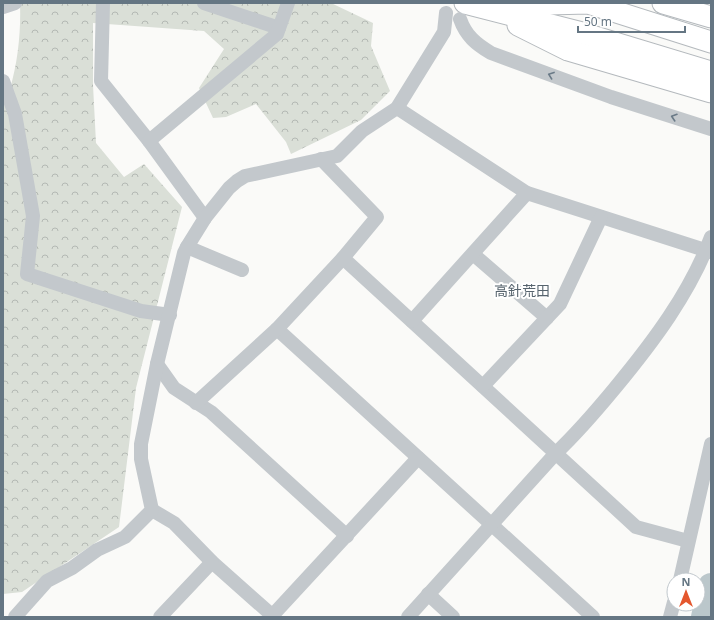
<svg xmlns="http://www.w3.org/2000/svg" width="714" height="620" viewBox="0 0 714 620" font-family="'Noto Sans','Noto Sans JP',sans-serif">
<defs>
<pattern id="forest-crowns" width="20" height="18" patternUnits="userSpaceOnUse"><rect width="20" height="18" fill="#dadfd7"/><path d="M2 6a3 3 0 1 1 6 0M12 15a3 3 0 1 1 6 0" fill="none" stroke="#b4b9b4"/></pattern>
</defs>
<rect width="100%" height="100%" fill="#fafaf8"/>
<path fill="url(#forest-crowns)" d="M20 3H331L373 23 371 46 390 91 361 120 291 154 286 142 256 104 226 117 213 118 199 88 224 49 204 31 93 23V85L96 143 124 177 144 164 182 207 136 388 119 527 22 592 3 594V93L10 89C18 61 21 32 20 3Z"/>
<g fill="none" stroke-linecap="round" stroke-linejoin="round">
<path stroke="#bbc7cb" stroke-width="26" d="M704 617 711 586"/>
<defs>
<g id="highway">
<path d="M465 3 582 33 711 72"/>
<path d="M663 3 711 17"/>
<path d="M507 5 588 3 711 42"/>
<path d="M518 25 568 50 711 92"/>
</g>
</defs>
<use href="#highway" stroke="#b4b9bd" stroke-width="23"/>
<g stroke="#c3c8cc" stroke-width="14">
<path d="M103 3 101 81 149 141 205 218"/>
<path d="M204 3 279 28"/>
<path d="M3 7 15 3"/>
<path d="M460 19C466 36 476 44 491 53L611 97 711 129"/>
<path d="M3 81 15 114 33 216 27 274 141 311 170 315"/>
<path d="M397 108 527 193 711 252"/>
<path d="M149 141 277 34 288 3"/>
<path d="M187 247 242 270"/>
<path d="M473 254 547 318"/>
<path d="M343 258 636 527 688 541"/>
<path d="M412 321 527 193"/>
<path d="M277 329 593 617"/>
<path d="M157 364 174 388 211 412 347 536"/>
<path d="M483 386 560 304 601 217"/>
<path d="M196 403 277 329 343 258 377 217 321 159"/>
<path d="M152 510 174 523 212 562 274 617"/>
<path d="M680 580 711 444"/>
<path d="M428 594 453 617"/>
<path d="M15 617 47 581 72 568 97 550 125 537 152 510 141 459V444L157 364 184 253 187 247 205 218 229 188 237 181 245 176 337 156 362 131 397 108 444 32 446 13"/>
<path d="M160 617 212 562"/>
<path d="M271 617 418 458"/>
<path d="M408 617 556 453C577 433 596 411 615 388 653 342 690 293 711 237"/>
<path d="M670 617 674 602"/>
</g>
<use href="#highway" stroke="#fff" stroke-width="21"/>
</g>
<defs><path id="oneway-chevron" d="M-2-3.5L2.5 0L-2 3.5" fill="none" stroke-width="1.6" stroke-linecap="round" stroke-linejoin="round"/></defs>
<g stroke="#6a7a87">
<use href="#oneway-chevron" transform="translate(551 75) rotate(-160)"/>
<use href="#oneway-chevron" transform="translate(674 117) rotate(-162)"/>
</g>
<g text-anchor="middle" stroke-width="4" stroke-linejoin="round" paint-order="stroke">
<g font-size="14" fill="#57646e" stroke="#fff">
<text x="522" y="296">高針荒田</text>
</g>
</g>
<rect width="714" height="620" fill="none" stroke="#657683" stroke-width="8"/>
<g transform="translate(686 592)"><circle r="19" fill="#ffffff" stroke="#c1c8cd"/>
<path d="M0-3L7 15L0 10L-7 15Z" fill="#e4572e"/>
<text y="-6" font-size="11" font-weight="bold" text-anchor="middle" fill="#657683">N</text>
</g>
<path d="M578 26v6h107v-6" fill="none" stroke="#657683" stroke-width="2"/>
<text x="584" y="26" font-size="12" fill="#657683" stroke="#ffffff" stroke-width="3" paint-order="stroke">50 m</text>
</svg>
